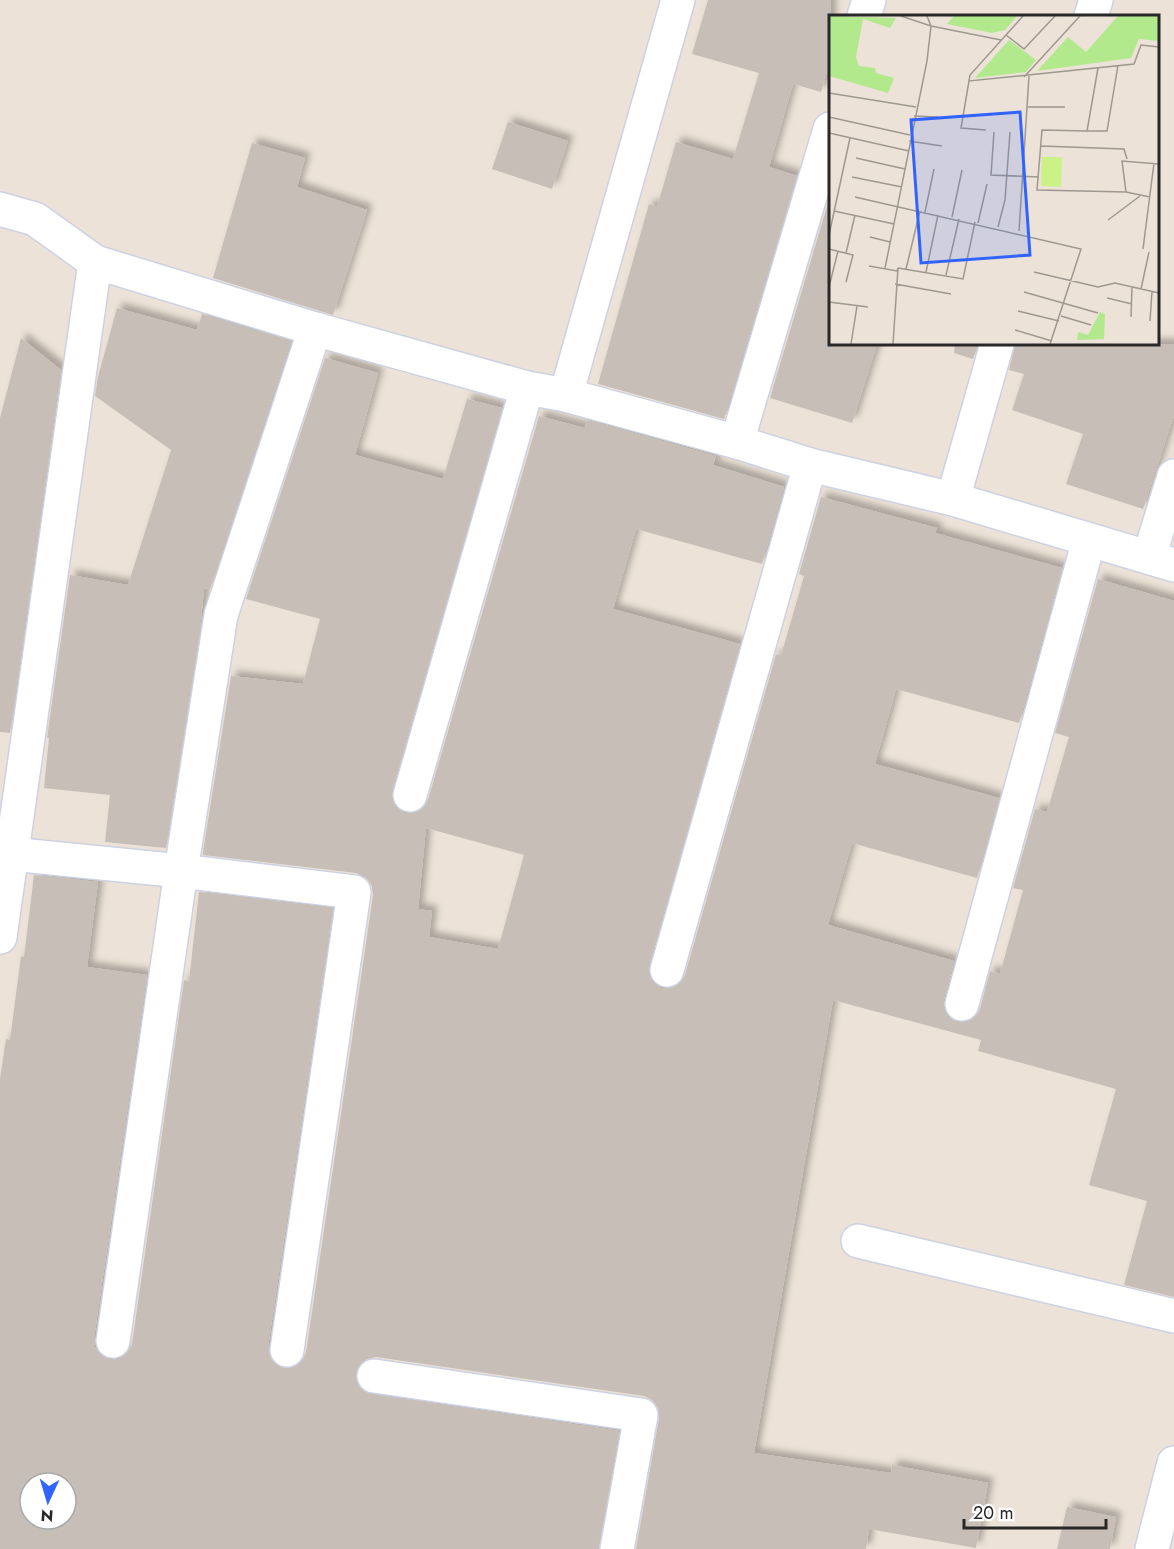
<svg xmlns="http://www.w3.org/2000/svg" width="1174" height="1549" viewBox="0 0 1174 1549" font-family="Jost,sans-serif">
<defs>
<filter id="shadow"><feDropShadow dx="5.5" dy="-5.5" stdDeviation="3" flood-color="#0004"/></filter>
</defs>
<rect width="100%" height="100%" fill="#ece2d7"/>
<g fill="#c7bfb7" fill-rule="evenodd" filter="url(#shadow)">
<path d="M708 0H831V58L821 92 793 84 769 167 797 176 724 419 598 384 649 204 657 207 676 142 733 159 759 73 692 54Z"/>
<path d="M508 122 568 141 552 189 492 169Z"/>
<path d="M252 143 305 158 297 187 367 210 333 315 213 278Z"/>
<path d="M831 193V344H877L852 423 770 398Z"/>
<path d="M117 308 197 330 202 314 291 341 210 589 204 588 200 631 166 848 105 842 110 795 44 788 49 738H47L70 575 128 585 171 450 95 396 98 377Z"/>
<path d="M21 338 61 370 10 733 0 732V418Z"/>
<path d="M955 344H978L973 359 954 353Z"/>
<path d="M1015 344H1174V415L1143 509 1066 484 1083 434 1012 410 1024 374 1009 370Z"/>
<path d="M325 358 378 373 355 455 443 479 467 399 502 408 392 790V800L396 808 404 813H415L423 808 428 800 539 416 585 428 587 420 716 456 713 465 784 487 762 564 636 529 613 609 740 644 649 965V975L653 983 661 988H672L680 983 685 975 776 654 781 656 804 576 799 574 821 497 937 528 935 533 1062 568 1019 723 896 689 875 764 999 798 977 878 852 843 828 925 954 961 944 999V1008L948 1017 957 1022H967L976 1017 980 1009 990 971 1000 974 1023 890 1013 888 1035 809 1047 812 1069 737 1055 733 1098 579 1174 601V1297L1124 1285 1147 1201 1089 1185 1116 1089 978 1051 981 1040 833 1000 754 1453 891 1473 892 1465 988 1483 976 1548 869 1529 866 1549H636L659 1418 658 1408 652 1400 644 1396 376 1357 367 1359 359 1365 356 1373 357 1383 362 1390 371 1394 619 1431 599 1549H0V1079L6 1039 10 1040 21 956 24 957 34 875 98 882 87 967 147 975 94 1338 95 1347 101 1355 111 1360 119 1359 127 1353 132 1344 184 980 189 981 199 892 333 908 268 1347 270 1357 275 1364 284 1368 294 1367 302 1361 306 1353 373 895 372 886 366 878 356 873 203 855V852L231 676 303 684 320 619 246 599ZM426 828 524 855 498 949 429 937 432 911 418 909ZM30 1483H66V1519H30Z"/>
<path d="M1067 1507 1116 1517 1110 1549H1057Z"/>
</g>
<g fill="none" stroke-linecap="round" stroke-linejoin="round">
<defs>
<g id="minor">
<path d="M864 16 869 0"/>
<path d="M1091 16 1096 0"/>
<path d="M0 209 35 219 95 262 315 329 527 388 566 395 737 442 810 465 953 499 1174 565"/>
<path d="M566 395 678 0"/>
<path d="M737 442 830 129"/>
<path d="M953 499 997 344"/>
<path d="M1149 557 1174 476"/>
<path d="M410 795 527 388"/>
<path d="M0 853 181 871 354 892 287 1350"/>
<path d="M0 937 95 262"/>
<path d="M667 970 810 465"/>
<path d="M962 1004 1089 540"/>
<path d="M858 1241 1174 1316"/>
<path d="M113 1341 181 871 221 615 315 329"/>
<path d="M374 1376 641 1415 617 1549"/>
<path d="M1152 1549 1174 1463"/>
</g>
</defs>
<use href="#minor" stroke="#ccd2e3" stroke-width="36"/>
<use href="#minor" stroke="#fff" stroke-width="33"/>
</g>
<g transform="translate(829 15)">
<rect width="330" height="330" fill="#ece2d7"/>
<path d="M0 1 67 3 61 13 34 4 27 42 30 51 46 53 47 58 65 63 59 78 0 61ZM125 1H188L176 15 163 18 118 9ZM289 1H330V26L310 24 302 43 208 56 239 22 257 37ZM180 25 207 45 197 57 146 63ZM271 297 276 299 275 324 248 325 249 317 259 320Z" fill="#b2e98d"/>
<path d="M213 142H233L232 172 212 171Z" fill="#cbf287"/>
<path fill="none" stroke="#9e9891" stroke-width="1.5" d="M72 1 102 11 172 25M194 1 141 60 140 66 305 49 312 30 330 32M177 20 195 34 226 1M269 53 258 116H278L289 50M195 62 251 1M140 66 132 113 157 115M0 78 87 92M199 92H236M85 101 109 102M0 102 81 120M258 116 213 115 208 175 297 177 293 146 330 149M165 117 162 160 210 162M0 118 80 136M80 126 113 131M212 131 295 134 298 144M27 143 76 154M23 162 73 172M297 177 321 182M26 182 252 234 221 329M5 196 65 209M96 197 105 154M123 202 133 155M279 205 311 181M149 208 158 169M169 212 176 185 181 117M190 216 200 61M0 220 21 123M41 222 61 227M0 234 24 240 17 267M314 234 325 148M17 238 26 200M40 251 68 256 69 253 64 329M56 253 98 46 102 11 98 1M69 253 134 264 146 207M77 254 91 196M97 257 109 200M205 257 269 272 286 268 330 278M117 260 130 204M66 269 122 279M0 272 9 236M312 274 320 237M195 277 269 298M278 283 303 289M0 287 39 292M189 296 230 306M232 301 262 310M302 302 303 272M321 306 323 276M186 315 223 326M22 329 28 291"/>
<path fill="#3164ff" fill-opacity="0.15" stroke="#3164ff" stroke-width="3" d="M191 97 201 240 92 248 82 105Z"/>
<rect width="330" height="330" fill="none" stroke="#282828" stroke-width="3"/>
</g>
<g transform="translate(48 1501) rotate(184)"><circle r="28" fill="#ffffff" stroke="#a9a9a9" stroke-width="1.5"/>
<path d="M0-4.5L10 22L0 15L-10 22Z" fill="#3164ff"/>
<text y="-9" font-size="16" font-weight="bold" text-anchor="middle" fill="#282828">N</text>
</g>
<path d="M964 1519v9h142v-9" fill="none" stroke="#282828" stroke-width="3"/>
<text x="973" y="1519" font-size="18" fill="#282828" stroke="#ffffff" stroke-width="4.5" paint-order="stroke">20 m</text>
</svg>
